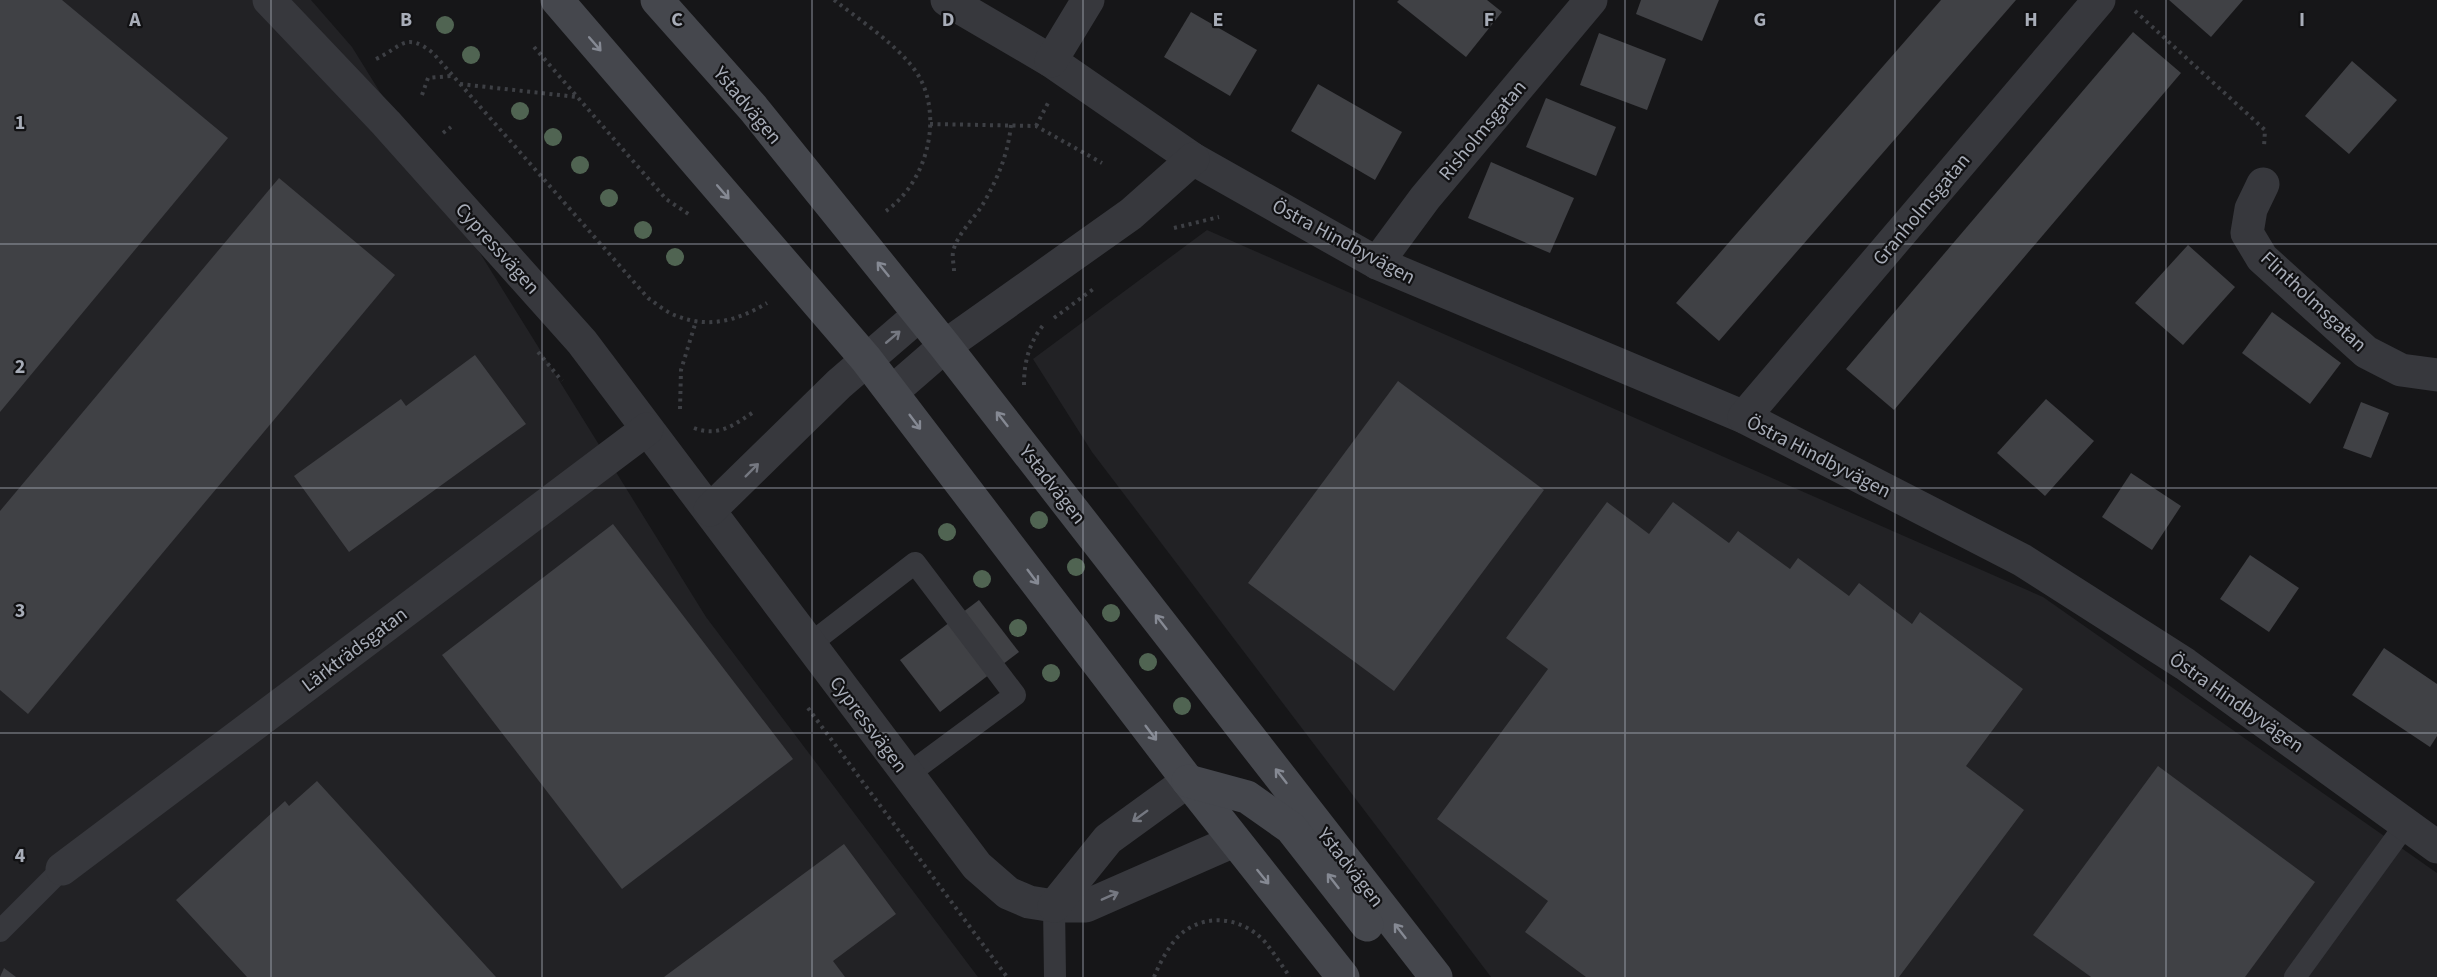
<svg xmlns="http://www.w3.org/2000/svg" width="2437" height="977" viewBox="0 0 2437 977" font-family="'Source Sans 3',sans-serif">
<rect width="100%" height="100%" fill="#161618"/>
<g fill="#222225">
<path d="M0 0H311L352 47 706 617 978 977H0Z"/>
<path d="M1207 230 2043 597 2437 873V977H1491L1092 452 1033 359Z"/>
</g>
<g fill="#404145">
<path d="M0 0H62L228 138 0 412Z"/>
<path d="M1399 0H1487L1502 12 1466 57 1397 2Z"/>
<path d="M1641 0H1719L1702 41 1636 14Z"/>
<path d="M1941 0H2016L1719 341 1676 303Z"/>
<path d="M2169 0H2243L2211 37Z"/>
<path d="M1191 12 1257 50 1230 96 1164 57Z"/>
<path d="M2133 32 2181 73 1894 410 1846 369Z"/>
<path d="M1599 33 1666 59 1647 110 1580 85Z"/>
<path d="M2352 61 2397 100 2349 154 2305 116Z"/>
<path d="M1318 84 1402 132 1375 180 1291 131Z"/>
<path d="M1546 98 1616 127 1596 176 1526 147Z"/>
<path d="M1491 162 1574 198 1550 253 1468 218Z"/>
<path d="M279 178 395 275 28 714 0 690V511Z"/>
<path d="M2188 245 2235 287 2183 345 2135 303Z"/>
<path d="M2272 312 2341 363 2310 404 2242 353Z"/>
<path d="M475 355 526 424 349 552 294 476 401 399 406 406Z"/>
<path d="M1398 381 1544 490 1394 691 1248 583Z"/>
<path d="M2046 399 2094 441 2045 496 1997 453Z"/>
<path d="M2361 402 2389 413 2371 458 2343 448Z"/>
<path d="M2131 473 2181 506 2152 550 2102 517Z"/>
<path d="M1607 502 1649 534 1673 502 1729 543 1738 531 1790 569 1798 558 1849 596 1859 583 1912 624 1920 612 2023 689 1966 766 2024 810 1899 977H1586L1525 932 1548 901 1437 819 1548 669 1506 638Z"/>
<path d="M613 524 793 759 622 889 442 655Z"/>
<path d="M2250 555 2299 588 2269 632 2220 599Z"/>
<path d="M979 600 1019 652 940 712 900 660Z"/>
<path d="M2384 648 2437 684V736L2430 747 2352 695Z"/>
<path d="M2158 766 2315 882 2245 977H2091L2033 935Z"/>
<path d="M317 781 496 977H247L176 900 285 801 289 806Z"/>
<path d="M844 844 896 914 833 961 845 977H664Z"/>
<path d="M4 968 16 977H0Z"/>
</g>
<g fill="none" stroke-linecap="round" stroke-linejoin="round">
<g stroke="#3d3f44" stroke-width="4" stroke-dasharray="3 4.5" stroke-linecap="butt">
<path d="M834 0C860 20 890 40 911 65 947 108 929 181 886 211"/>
<path d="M2135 11 2265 130 2264 147"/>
<path d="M534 47 666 199 690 215"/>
<path d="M376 59C402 47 405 31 433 53L648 298C657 304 667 313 677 316 709 329 739 320 767 303"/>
<path d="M460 84 577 97"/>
<path d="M422 95 428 78 451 76"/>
<path d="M930 124 1036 126 1102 163"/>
<path d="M1036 126 1048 103"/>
<path d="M443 133 451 127"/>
<path d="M1174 228 1219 217"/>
<path d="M954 271C954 265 952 258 953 252 957 234 974 219 983 204 998 178 1008 154 1011 125"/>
<path d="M1054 318 1096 287"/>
<path d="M538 352 562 381"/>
<path d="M1024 385C1024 362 1029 342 1045 323"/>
<path d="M680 409 681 370 696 321"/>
<path d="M694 428C717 437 733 426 752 413"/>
<path d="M808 708 1007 977"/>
<path d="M1154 977C1159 965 1166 951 1175 940 1199 912 1241 915 1265 942 1274 953 1282 966 1290 977"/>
</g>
<g stroke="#37383d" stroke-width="22">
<path d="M810 644 915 563 1015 695 907 775"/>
<path d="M1054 906 1055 977"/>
<path d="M0 931 62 869"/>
<path d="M2295 977 2406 824"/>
</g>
<g stroke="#37383d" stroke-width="33">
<path d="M269 0 386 123 582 342 977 866 1008 893 1029 902 1054 906H1086L1234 841"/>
<path d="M947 0 1051 61 1193 159 1377 263 1744 417 2022 560 2185 664 2437 847"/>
<path d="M1051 61 1088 0"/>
<path d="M2263 184 2251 209 2247 233 2262 258 2366 352 2401 370 2437 375"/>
<path d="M1377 263 1425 198 1591 0"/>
<path d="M892 392 945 346 1131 214 1193 159"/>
<path d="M1744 417 2099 0"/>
<path d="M710 510 839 384 919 315"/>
<path d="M62 869 647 429"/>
<path d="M1054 906 1108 839 1188 781"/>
</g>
<g stroke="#45474d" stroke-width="33">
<path d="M557 0 866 359 1188 781 1343 977"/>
<path d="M657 0 753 108 945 346 1436 977"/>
<path d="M1188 781 1247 797 1291 828 1367 925"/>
</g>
</g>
<g fill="#506452">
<circle cx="445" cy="25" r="9"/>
<circle cx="471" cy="55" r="9"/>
<circle cx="520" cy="111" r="9"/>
<circle cx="553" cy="137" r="9"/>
<circle cx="580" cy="165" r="9"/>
<circle cx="609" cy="198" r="9"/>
<circle cx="643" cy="230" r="9"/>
<circle cx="675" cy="257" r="9"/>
<circle cx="1039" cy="520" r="9"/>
<circle cx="947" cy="532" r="9"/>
<circle cx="1076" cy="567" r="9"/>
<circle cx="982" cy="579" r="9"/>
<circle cx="1111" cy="613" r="9"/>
<circle cx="1018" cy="628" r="9"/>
<circle cx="1148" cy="662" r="9"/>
<circle cx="1051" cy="673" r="9"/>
<circle cx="1182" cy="706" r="9"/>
</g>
<defs><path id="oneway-shaft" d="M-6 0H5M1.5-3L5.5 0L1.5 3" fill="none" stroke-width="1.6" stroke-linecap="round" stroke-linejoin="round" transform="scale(1.5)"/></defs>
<g stroke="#858993">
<use href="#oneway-shaft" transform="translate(595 44) rotate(49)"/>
<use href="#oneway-shaft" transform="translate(723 192) rotate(49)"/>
<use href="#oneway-shaft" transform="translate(883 269) rotate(-129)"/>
<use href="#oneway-shaft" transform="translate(1002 419) rotate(-128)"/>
<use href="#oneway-shaft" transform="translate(915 422) rotate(53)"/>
<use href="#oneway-shaft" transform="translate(1033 577) rotate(53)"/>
<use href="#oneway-shaft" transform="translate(1161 622) rotate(-128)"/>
<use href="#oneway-shaft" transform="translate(1151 733) rotate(53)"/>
<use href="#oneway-shaft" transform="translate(1281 776) rotate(-128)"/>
<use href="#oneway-shaft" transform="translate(1263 877) rotate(51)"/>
<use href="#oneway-shaft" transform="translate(1333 881) rotate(-128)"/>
<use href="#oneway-shaft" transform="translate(1400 931) rotate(-128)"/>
</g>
<g stroke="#757881">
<use href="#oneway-shaft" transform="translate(893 337) rotate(-40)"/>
<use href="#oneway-shaft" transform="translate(752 470) rotate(-45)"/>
<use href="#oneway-shaft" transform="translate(1140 816) rotate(144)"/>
<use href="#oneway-shaft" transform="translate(1110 896) rotate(-24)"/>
</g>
<path fill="none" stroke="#a8adb8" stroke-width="1.5" stroke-opacity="0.55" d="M271 0V977M542 0V977M812 0V977M1083 0V977M1354 0V977M1625 0V977M1895 0V977M2166 0V977M0 244H2437M0 488H2437M0 733H2437"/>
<g text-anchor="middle" stroke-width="4.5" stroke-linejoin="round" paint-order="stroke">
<g font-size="20" fill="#a8adb8" stroke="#111113">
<text transform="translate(748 105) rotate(50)" y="7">Ystadvägen</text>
<text transform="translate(1482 130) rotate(-50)" y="7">Risholmsgatan</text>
<text transform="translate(1921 209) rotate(-50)" y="7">Granholmsgatan</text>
<text transform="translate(1344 241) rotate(28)" y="7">Östra Hindbyvägen</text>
<text transform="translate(498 248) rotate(48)" y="7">Cypressvägen</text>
<text transform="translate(2314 301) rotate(43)" y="7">Flintholmsgatan</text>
<text transform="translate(1819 456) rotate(27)" y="7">Östra Hindbyvägen</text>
<text transform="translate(1053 484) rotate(52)" y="7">Ystadvägen</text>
<text transform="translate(354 649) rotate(-37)" y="7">Lärkträdsgatan</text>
<text transform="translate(2237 702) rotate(35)" y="7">Östra Hindbyvägen</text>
<text transform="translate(869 724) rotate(53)" y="7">Cypressvägen</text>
<text transform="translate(1351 867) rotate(52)" y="7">Ystadvägen</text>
</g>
</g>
<g font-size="20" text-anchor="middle" font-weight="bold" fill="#a8adb8" stroke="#111113" stroke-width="4.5" stroke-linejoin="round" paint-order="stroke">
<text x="135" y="26">A</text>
<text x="406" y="26">B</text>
<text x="677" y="26">C</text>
<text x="948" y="26">D</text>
<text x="1218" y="26">E</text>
<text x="1489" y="26">F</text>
<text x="1760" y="26">G</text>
<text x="2031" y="26">H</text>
<text x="2302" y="26">I</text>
<text x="20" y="129">1</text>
<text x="20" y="373">2</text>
<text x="20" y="617">3</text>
<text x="20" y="862">4</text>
</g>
</svg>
